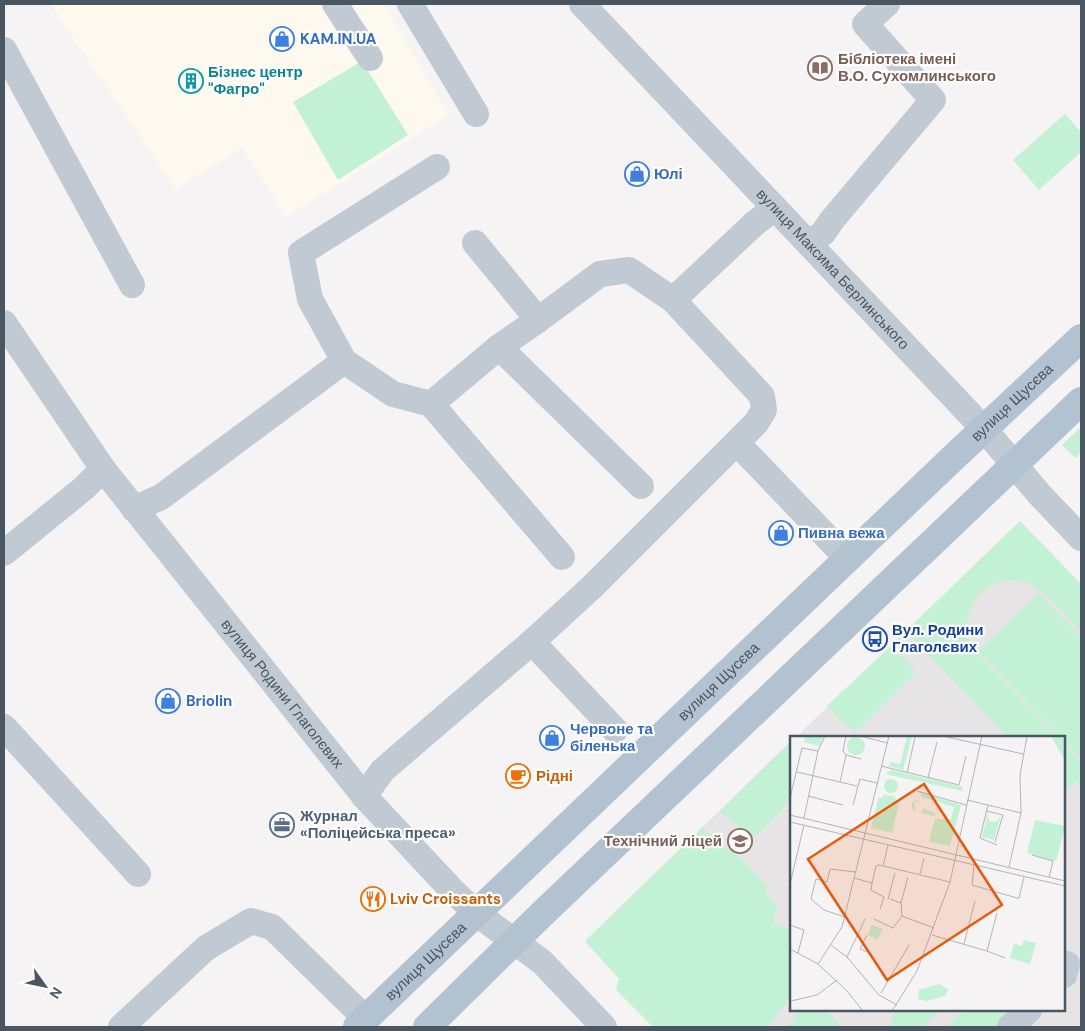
<svg xmlns="http://www.w3.org/2000/svg" width="1085" height="1031" viewBox="0 0 1085 1031" font-family="'DM Sans',sans-serif">
<rect width="100%" height="100%" fill="#f5f3f3"/>
<path fill="#fdf9ef" d="M50 4H384L449 115 286 217 242 148 176 189Z"/>
<path fill="#e6e4e5" d="M1020 521 1081 584V1027H664L585 941 791 741V1010H1064V737H796Z"/>
<g fill="#c3f1d5">
<path d="M362 61 408 135 338 180 293 102Z"/>
<path d="M1065 114 1081 132V152L1039 190 1013 160Z"/>
<path d="M1081 427V453L1075 458 1062 445Z"/>
<path d="M1020 521 1081 584V633C1065 616 1044 586 1020 581 980 574 955 616 973 649L1057 737H1008L906 631Z"/>
<path d="M1039 593 1081 637V759L1064 741V737H1060L978 651Z"/>
<path d="M892 645 916 672 855 733 827 706Z"/>
<path d="M789 743 791 745V800L753 838 720 811Z"/>
<path d="M1064 744 1081 762V785L1077 781 1064 792Z"/>
<path d="M702 828 740 858 767 886V895L777 906 773 923 784 926 791 931V996L768 1027H653L616 990 619 979 585 941Z"/>
<path d="M801 1010H826L841 1027H788Z"/>
<path d="M897 1010H941L922 1027H894L892 1026V1016Z"/>
<path d="M964 1010H1021L1003 1027H945Z"/>
</g>
<g fill="none" stroke-linecap="round" stroke-linejoin="round">
<g stroke="#c1cad2" stroke-width="26">
<path d="M335 4 370 58"/>
<path d="M410 4 476 114"/>
<path id="s1" d="M582 4 984 429 1040 495 1081 538"/>
<path d="M4 50 132 285"/>
<path d="M475 243 538 320 600 274 629 270 673 300 755 223 775 208"/>
<path d="M809 244 823 233 832 220 933 100 865 24 887 4"/>
<path d="M538 320 499 347 641 486"/>
<path id="s2" d="M4 323 103 469 364 796 450 888 476 913 542 962 604 1027"/>
<path d="M499 347 431 404 562 557"/>
<path d="M431 404 393 394 344 361 310 299 301 253 437 167"/>
<path d="M737 443 848 559"/>
<path d="M134 509 161 497 344 361"/>
<path d="M4 553 84 488 103 469"/>
<path d="M532 642 615 730"/>
<path d="M4 727 138 874"/>
<path d="M364 796 383 770 532 642 592 587 756 423 764 410 762 396 673 300"/>
<path d="M1064 975 1067 964"/>
<path d="M121 1027 206 948 251 921 272 927 366 1019"/>
<path d="M1010 1027 1029 1010"/>
</g>
<g stroke="#b3c2d1" stroke-width="28">
<path id="s3" d="M357 1027 955 456 1081 338"/>
<path d="M427 1027 541 915 1081 401"/>
</g>
</g>
<defs>
<symbol id="shop-ring" viewBox="-11 -11 22 22"><circle r="9.5" fill="#fff" stroke="#3f7fe0" stroke-width="1.5"/><path d="M-5-2.5h2.3a2.7 3.5 0 0 1 5.4 0H5L5.5 6h-11ZM-1.5-2.5h3a1.5 2.3 0 0 0-3 0Z" fill="#3f7fe0"/></symbol>
<symbol id="library-ring" viewBox="-11 -11 22 22"><circle r="9.5" fill="#fff" stroke="#8d6e63" stroke-width="1.5"/><path d="M-6-4Q-3-5.5-.7-3.5V5Q-3 3-6 4ZM6-4Q3-5.5 .7-3.5V5Q3 3 6 4Z" fill="#8d6e63"/></symbol>
<symbol id="building-ring" viewBox="-11 -11 22 22"><circle r="9.5" fill="#fff" stroke="#0f9aa8" stroke-width="1.5"/><path d="M-4-6H4V6H1V3H-1V6H-4ZM-2.5-4.3h1.7v1.8h-1.7ZM.8-4.3h1.7v1.8H.8ZM-2.5-1h1.7V.8h-1.7ZM.8-1h1.7V.8H.8Z" fill="#0f9aa8"/></symbol>
<symbol id="bus-ring" viewBox="-11 -11 22 22"><circle r="9.5" fill="#fff" stroke="#1a4fb4" stroke-width="1.5"/><path d="M-5-6H5V4H4V6H2V4H-2V6H-4V4H-5ZM-3.5-4V0h7V-4ZM-3.5 1.2v1.5H-2V1.2ZM2 1.2v1.5H3.5V1.2Z" fill="#1a4fb4"/></symbol>
<symbol id="cafe-ring" viewBox="-11 -11 22 22"><circle r="9.5" fill="#fff" stroke="#e8710a" stroke-width="1.5"/><path d="M-5.5-4.5H6V0H3Q3 3.5 0 3.5H-2.5Q-5.5 3.5-5.5 0ZM3-3.2v2h1.7v-2ZM-6 4.5H4V6H-6Z" fill="#e8710a"/></symbol>
<symbol id="office-ring" viewBox="-11 -11 22 22"><circle r="9.5" fill="#fff" stroke="#5c6f8a" stroke-width="1.5"/><path d="M-6-3h4V-5.5h4V-3h4V5H-6ZM-1-4.5V-3h2v-1.5ZM-6 0V1H6V0Z" fill="#5c6f8a"/></symbol>
<symbol id="school-ring" viewBox="-11 -11 22 22"><circle r="9.5" fill="#fff" stroke="#8d6e63" stroke-width="1.5"/><path d="M0-5L7-2L0 1L-7-2ZM-4 1L0 2.5L4 1V4Q0 6-4 4Z" fill="#8d6e63"/></symbol>
<symbol id="restaurant-ring" viewBox="-11 -11 22 22"><circle r="9.5" fill="#fff" stroke="#e8710a" stroke-width="1.5"/><path d="M-5-6h1v4h1v-4h1v4h1v-4h1v5L-1.5 .5V6h-2V.5L-5-1ZM5-6V6H3V1.5H1.5Q1.5-4 5-6Z" fill="#e8710a"/></symbol>
</defs>
<g fill-rule="evenodd">
<use href="#shop-ring" x="268" y="25" width="28" height="28"/>
<use href="#library-ring" x="806" y="54" width="28" height="28"/>
<use href="#building-ring" x="177" y="67" width="28" height="28"/>
<use href="#shop-ring" x="623" y="160" width="28" height="28"/>
<use href="#shop-ring" x="767" y="519" width="28" height="28"/>
<use href="#bus-ring" x="861" y="625" width="28" height="28"/>
<use href="#shop-ring" x="154" y="687" width="28" height="28"/>
<use href="#shop-ring" x="538" y="724" width="28" height="28"/>
<use href="#cafe-ring" x="504" y="762" width="28" height="28"/>
<use href="#office-ring" x="268" y="811" width="28" height="28"/>
<use href="#school-ring" x="726" y="827" width="28" height="28"/>
<use href="#restaurant-ring" x="359" y="885" width="28" height="28"/>
</g>
<g text-anchor="middle" stroke-width="4.5" stroke-linejoin="round" paint-order="stroke">
<g font-size="15" font-weight="bold" fill="#366cbe" stroke="#fff" text-anchor="start">
<text x="300" y="44">KAM.IN.UA</text>
<text x="654" y="179">Юлі</text>
<text x="798" y="538">Пивна вежа</text>
<text x="186" y="706">Briolin</text>
<text x="570" y="734">Червоне та<tspan x="570" dy="17">біленька</tspan></text>
</g>
<g font-size="15" font-weight="bold" fill="#785e54" stroke="#fff" text-anchor="start">
<text x="838" y="64">Бібліотека імені<tspan x="838" dy="17">В.О. Сухомлинського</tspan></text>
<text x="722" y="846" text-anchor="end">Технічний ліцей</text>
</g>
<g font-size="15" font-weight="bold" fill="#0d838f" stroke="#fff" text-anchor="start">
<text x="208" y="77">Бізнес центр<tspan x="208" dy="17">"Фагро"</tspan></text>
</g>
<g font-size="15" fill="#4a5661" stroke="#fff">
<text dy="5" stroke="none"><textPath href="#s1" startOffset="365">вулиця Максима Берлинського</textPath></text>
<text dy="5" stroke="none"><textPath href="#s3" startOffset="905">вулиця Щусєва</textPath></text>
<text dy="5" stroke="none"><textPath href="#s3" startOffset="500">вулиця Щусєва</textPath></text>
<text dy="5" stroke="none"><textPath href="#s2" startOffset="464">вулиця Родини Глаголєвих</textPath></text>
<text dy="5" stroke="none"><textPath href="#s3" startOffset="95">вулиця Щусєва</textPath></text>
</g>
<g font-size="15" font-weight="bold" fill="#164399" stroke="#fff" text-anchor="start">
<text x="892" y="635">Вул. Родини<tspan x="892" dy="17">Глаголєвих</tspan></text>
</g>
<g font-size="15" font-weight="bold" fill="#c56008" stroke="#fff" text-anchor="start">
<text x="536" y="781">Рідні</text>
<text x="390" y="904">Lviv Croissants</text>
</g>
<g font-size="15" font-weight="bold" fill="#4e5e75" stroke="#fff" text-anchor="start">
<text x="300" y="821">Журнал<tspan x="300" dy="17">«Поліцейська преса»</tspan></text>
</g>
</g>
<g transform="translate(790 736)">
<rect width="275" height="275" fill="#f5f3f3"/>
<path d="M15 0H33L30 10 14 6ZM117 0H122L113 34 99 30 100 26 110 28ZM261 0H272L275 5V25ZM57 10a9 9 0 1 1 18 0a9 9 0 1 1-18 0ZM101 34 173 51 172 55 95 38ZM94 50a7 7 0 1 1 14 0a7 7 0 1 1-14 0ZM129 56 171 69 160 110 139 106 145 83H161L164 71 132 61ZM94 59 104 60 109 68 102 97 81 92 89 60 90 63ZM125 63 132 67 124 65 126 75 131 76 133 72 147 78 143 80 123 74 121 69ZM198 77 199 85 206 86 211 80 204 104 192 101ZM245 84 275 90 266 125 237 117ZM82 189 93 193 87 204 78 199ZM234 204 246 207 240 228 220 222 224 208 232 210ZM149 248 158 253 155 260 136 265 128 263 129 254Z" fill="#c3f1d5"/>
<path fill="none" stroke="#b1b4b9" stroke-width="1" d="M70 0 97 7M153 0 233 18M56 19 53 15 56 0M91 30 169 49 176 20M7 36 67 50M117 37 125 1M138 42 147 6M50 46 56 19 71 23M127 55 176 69M18 60 53 69M0 62 12 12 28 15M177 64 231 77M63 69 70 43 87 47M198 69 190 102 207 109M197 75 213 79 205 106M0 79 275 145M14 82 28 15 35 0M0 86 275 150M242 119 263 125 259 141M184 129 182 149 227 162H229L234 141M93 130 98 109M219 131 231 77 230 39 237 0M130 138 134 122M64 142 82 147 81 154 94 161 90 173M82 147 86 130 89 129 160 146M0 148 14 89M98 163 105 137M100 163 111 167 118 141M112 180 144 192M55 181 34 174 21 163 26 143 37 146 40 133 66 136M84 183 103 192 112 180 111 167M0 189 14 194 8 217M77 199 70 213 78 216M142 199 197 215 207 177M174 208 185 165M41 209 57 221 89 259 107 269M0 213 28 228 57 255 73 275M197 215 215 222M57 221 75 183M28 228 52 191 99 0M91 257 119 209M1 265 27 259 47 244M102 275 127 235 160 146 192 0"/>
<path fill="#e8590c" fill-opacity="0.15" stroke="#e8590c" stroke-width="2.5" d="M134 48 212 169 97 244 18 123Z"/>
<rect width="275" height="275" fill="none" stroke="#4a5661" stroke-width="2.5"/>
</g>
<rect width="1085" height="1031" fill="none" stroke="#4a5661" stroke-width="10"/>
<g transform="translate(45 986) rotate(123)" stroke="#ffffff" stroke-width="4" paint-order="stroke">
<path d="M0-4L9 19L0 12L-9 19Z" fill="#4a5661"/>
<text y="-8" font-size="14" font-weight="bold" text-anchor="middle" fill="#4a5661">N</text>
</g>
</svg>
